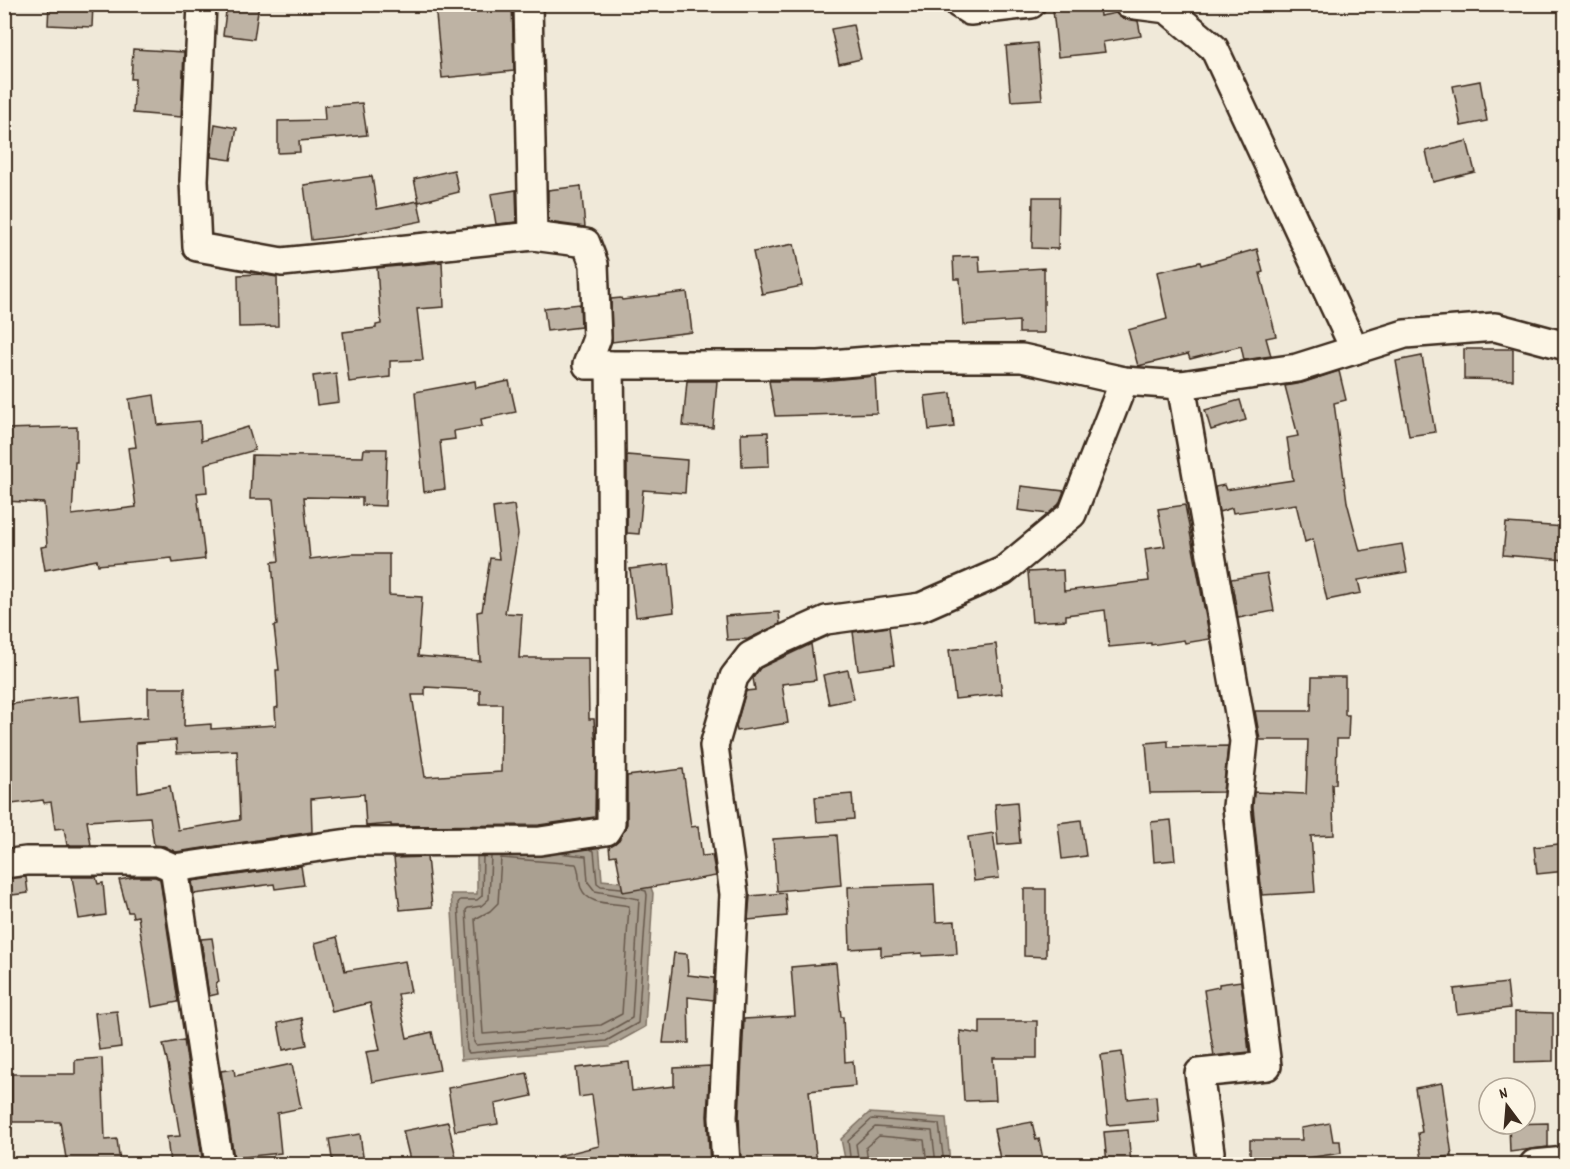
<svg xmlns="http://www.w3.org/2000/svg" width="1570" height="1169" viewBox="0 0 1570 1169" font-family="Dekko,sans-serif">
<rect width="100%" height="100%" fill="#f0e9d9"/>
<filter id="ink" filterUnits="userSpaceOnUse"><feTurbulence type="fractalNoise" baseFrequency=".0167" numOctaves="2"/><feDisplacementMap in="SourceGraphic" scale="12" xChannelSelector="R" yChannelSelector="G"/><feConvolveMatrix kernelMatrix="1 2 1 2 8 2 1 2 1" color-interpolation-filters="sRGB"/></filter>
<g filter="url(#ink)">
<g fill="#aaa091" stroke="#7e7163" stroke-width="1.5">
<path d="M599 843 602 880 650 885 653 893 645 1027 609 1047 461 1060 451 894H477V852Z"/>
<path d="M869 1113 946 1118 950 1164H846L841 1139Z"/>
</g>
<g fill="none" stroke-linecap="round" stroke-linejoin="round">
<g stroke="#67594c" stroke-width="1.5">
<path d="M590 849 594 851 597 883 601 886 621 888"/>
<path d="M483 856 482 896 477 900H460L458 903 467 1050 469 1053 606 1041 638 1023 647 895 646 891 642 890"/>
<path d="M491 856 489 899 481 906 468 908 466 910 474 1042 476 1045 604 1034 632 1018 639 899 595 891 588 882 586 856 558 853"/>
<path d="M501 858 576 864C580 871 578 880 581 888 589 907 613 902 629 906L622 1014 601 1025 483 1034 475 919 490 911 498 903Z"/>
<path d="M851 1164 848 1141 872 1119 939 1124 944 1164"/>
<path d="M859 1164 856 1144 875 1127 932 1131 936 1164"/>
<path d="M868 1164 866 1147 879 1136 924 1140 927 1164"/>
</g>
</g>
<g fill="#beb3a4" stroke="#3b2a1e" stroke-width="1.5" fill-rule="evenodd">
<path d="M49 4H93L92 27 48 25Z"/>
<path d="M227 4H259L254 39 223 35Z"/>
<path d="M435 4H512L514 71 442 78Z"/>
<path d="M1099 5 1100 16 1116 13 1125 19 1138 21 1141 36 1103 42 1105 52 1058 57 1053 10Z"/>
<path d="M853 25 861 59 839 64 831 29Z"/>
<path d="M1037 43 1042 99 1011 101 1006 46Z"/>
<path d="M133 49 184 52 181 117 133 113 135 79H131Z"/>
<path d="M1480 81 1487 121 1461 126 1453 86Z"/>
<path d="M362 103 367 135 299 141 300 152 278 153V121L325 120 324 106Z"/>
<path d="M215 124 237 128 231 160 211 157Z"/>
<path d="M1467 141 1475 172 1433 182 1426 151Z"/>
<path d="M454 170 459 192 419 202 414 179Z"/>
<path d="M372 176 377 209 418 201 422 221 347 236 311 240 304 185Z"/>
<path d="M581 186 585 227 548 222V190Z"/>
<path d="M516 190 517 222 496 224 491 194Z"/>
<path d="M1033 197H1059L1058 249 1032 248Z"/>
<path d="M794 244 802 286 762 294 753 252Z"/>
<path d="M1257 249 1263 272 1260 273 1276 336 1266 338 1271 356 1244 360 1241 346 1190 359 1188 354 1138 366 1128 330 1167 319 1157 272 1200 262 1201 265Z"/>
<path d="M979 256 980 272 1044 268V333H1019V321L963 325 960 279H954L953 257Z"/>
<path d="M442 262 444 307 417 309 423 360 390 361V377L349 382 343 332 376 328V325L381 324 377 268Z"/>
<path d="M260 274 277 277 278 326 239 327 238 275Z"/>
<path d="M687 292 692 332 612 342 611 299 621 298 622 300Z"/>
<path d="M580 304 581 327 547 331 544 308Z"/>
<path d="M1464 349H1513V380L1464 379Z"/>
<path d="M1422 356 1435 432 1409 436 1396 361Z"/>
<path d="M1339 371 1346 400 1334 403 1347 502 1360 551 1402 544 1407 572 1358 580 1361 593 1327 600 1313 539 1305 542 1296 504 1233 513 1232 508 1219 512 1215 487 1224 485 1226 490 1293 480 1287 438 1298 436 1285 386 1302 383Z"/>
<path d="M336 373 339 402 317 405 313 376Z"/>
<path d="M875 376 877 413 775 416 769 381H820Z"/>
<path d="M475 381 476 388 509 381 516 412 481 419 482 426 454 431 455 439 440 441 445 489 424 492 415 392Z"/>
<path d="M687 381H717L713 428 683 426Z"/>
<path d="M951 393 954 427 929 430 925 396Z"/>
<path d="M154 395 158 425 200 421 201 441 248 427 255 450 205 464 207 492 197 493 205 559 173 563 172 558 98 565 97 560 45 570 41 547 47 546 44 503 4 501V429L77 427V462H75L72 515 136 507 128 448 136 447 129 399Z"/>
<path d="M1240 400 1246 420 1211 430 1205 410Z"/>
<path d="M768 432 769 466 742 467 741 433Z"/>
<path d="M364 449H387L385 506 362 505V498L304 497 310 559 352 554H389V595L422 597 418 656 480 661 477 612 482 611 490 558 499 559 493 508 514 505 518 534 505 613 522 614 519 658H588L589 719H594L596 746 595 817 539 825 391 826V824L366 826 364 794 311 799 312 832 176 852 164 846 154 845 150 817 87 821 91 845H67L64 828 55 829 51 802 44 803 43 800 4 805V705L78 696 80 722 148 717V688H185L184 726 211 724V729L276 725 275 708 278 707 276 670H279L274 626 277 625 272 562 279 561 273 499H250L252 455 363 457ZM425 687 480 690V704H502L501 772 425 777 412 695H425ZM176 740 177 753 237 750 240 820 178 830 170 786 138 792 136 743Z"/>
<path d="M627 455 687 460 685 493 643 490 639 534 627 533Z"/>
<path d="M1021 486 1064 491 1059 504 1048 514 1018 510Z"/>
<path d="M1185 505 1210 639 1185 643 1184 640 1151 645V643L1109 647 1105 610 1066 615V620L1032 622 1028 572 1063 570 1064 591 1149 581 1145 549 1165 546 1158 509Z"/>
<path d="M1506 523 1566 527V560L1503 555Z"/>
<path d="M669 564 674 612 636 617 630 569Z"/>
<path d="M1267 573 1274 611 1238 618 1231 579Z"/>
<path d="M779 612 780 624 748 639 727 640 725 616Z"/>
<path d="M889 627 894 665 858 670 853 632Z"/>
<path d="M811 644 816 680 782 684 788 723 737 731 736 726 746 691 755 690 753 678 760 668Z"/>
<path d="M996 644 1002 694 955 699 949 650Z"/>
<path d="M848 670 854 699 829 704 823 675Z"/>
<path d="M1312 677H1345V715H1349L1348 739H1337L1336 784H1332L1334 835 1311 836 1315 892 1262 895 1253 807 1254 792 1306 794 1308 740H1260L1255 711H1311Z"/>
<path d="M1168 741V747L1228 746 1223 792 1150 793 1146 743Z"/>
<path d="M683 769 691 827 698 826 702 856 712 855 716 876 623 892 616 855 610 856 609 846 619 840 627 824V776Z"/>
<path d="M852 794 854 819 817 822 815 797Z"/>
<path d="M1017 802 1020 843 998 845 995 804Z"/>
<path d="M1081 820 1086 856 1062 859 1058 823Z"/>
<path d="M1171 820 1175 860 1154 862 1151 822Z"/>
<path d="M993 833 999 878 974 881 968 837Z"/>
<path d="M837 835 841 885 777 891 773 839Z"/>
<path d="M1566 843V871L1537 874 1534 847Z"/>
<path d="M427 857 432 907 400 910 394 858Z"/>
<path d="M301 866 304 885 275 889 274 884 194 894 192 881Z"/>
<path d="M26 877 28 893 4 896V879Z"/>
<path d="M72 877H96L98 884 103 883 106 915 79 919Z"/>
<path d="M134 877H155L160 879 178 1002 152 1007 138 916 133 917 132 912H128L119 880Z"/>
<path d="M934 884 936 922 955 921 957 954 922 956V953L881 956V947L850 949 848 887Z"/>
<path d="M1024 889H1046V957L1024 956Z"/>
<path d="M785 893 787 916 748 920 750 896Z"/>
<path d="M337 937 345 971 405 961 411 992 398 994 407 1038 432 1032 440 1070 372 1082 366 1052 380 1050 370 1003 332 1012 315 943Z"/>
<path d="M212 938 219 982 216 983 218 994 209 996 201 939Z"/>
<path d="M674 953 687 954 688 975 714 978 713 1000 688 997 689 1043H663Z"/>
<path d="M836 963 841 1017H843L845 1062 853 1061 855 1086 809 1091 817 1164H741L739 1117 744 1019 795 1016 791 967Z"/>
<path d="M1241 981 1249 1052 1214 1056 1204 990 1219 987V984Z"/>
<path d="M1507 983 1510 1008 1457 1014 1454 989Z"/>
<path d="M117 1011 121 1047 99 1050 95 1013Z"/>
<path d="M1515 1012 1553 1013V1061L1515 1062Z"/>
<path d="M302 1018 307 1045 283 1050 278 1023Z"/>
<path d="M980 1021H1037V1058H993L996 1100 964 1101 960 1031 980 1034Z"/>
<path d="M184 1040 203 1164H170L167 1137 180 1136 168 1064 163 1044Z"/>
<path d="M1122 1052 1128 1099 1156 1096 1158 1121 1108 1125 1101 1055Z"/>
<path d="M102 1058 105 1140 117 1139 120 1164H67L60 1122H12V1074H75V1060Z"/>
<path d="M629 1062 632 1091 674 1086V1068L710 1066 707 1116 710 1164H559L558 1156 599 1146 592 1095 579 1097 576 1068Z"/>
<path d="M292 1064 301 1108 277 1113 281 1153 234 1158 221 1071 234 1069 235 1076Z"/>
<path d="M527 1073 532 1096 495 1104 498 1124 455 1131 448 1088Z"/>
<path d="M1442 1083 1452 1156 1422 1160 1418 1133 1422 1132 1415 1088Z"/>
<path d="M448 1122 457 1162 444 1164H411L403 1131Z"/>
<path d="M1032 1122 1036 1140 1039 1139 1044 1164H1001L994 1129Z"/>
<path d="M1330 1123 1333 1141H1340L1341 1153 1294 1160 1293 1163 1250 1162V1140H1302L1301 1128Z"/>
<path d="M1548 1123V1147L1510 1152 1509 1124Z"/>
<path d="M1128 1130 1131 1164H1107L1104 1132Z"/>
<path d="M360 1134 364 1164H333L329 1139Z"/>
</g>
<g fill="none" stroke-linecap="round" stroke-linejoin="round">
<defs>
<g id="minor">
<path d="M202 4 194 180 197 247 282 262 533 236 586 243 594 264 597 338 587 365H819L904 358H1022L1124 381 1181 385 1297 368 1405 334 1495 327 1566 346"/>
<path d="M528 4 533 236"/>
<path d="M959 4 970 11 1031 4"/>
<path d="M1128 4 1167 9 1214 48 1355 350"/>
<path d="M1181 385 1244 741 1237 807 1247 906 1267 1066 1199 1073 1210 1152"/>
<path d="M4 864 26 861H158L174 868 355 842 540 841 606 831 611 823C612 670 612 518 610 365"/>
<path d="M174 868 219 1164"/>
<path d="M726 1164 723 1117 734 894 714 746 734 677 750 656 777 642 826 620 921 607 1003 571 1072 514 1124 381"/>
<path d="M1534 1164 1566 1161"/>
</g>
</defs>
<use href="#minor" stroke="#3b2a1e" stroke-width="32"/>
<use href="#minor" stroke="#fcf5e5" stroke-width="27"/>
</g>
</g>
<rect width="1570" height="1169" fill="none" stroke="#fcf5e5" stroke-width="24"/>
<rect x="12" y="12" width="1546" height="1145" fill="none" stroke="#3b2a1e" stroke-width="2" filter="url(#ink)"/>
<g transform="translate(1507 1106) rotate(344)"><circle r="28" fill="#fcf5e5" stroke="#afa495" stroke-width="1.5"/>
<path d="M0-4.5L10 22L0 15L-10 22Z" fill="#3b2a1e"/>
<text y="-9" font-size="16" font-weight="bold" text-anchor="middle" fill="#3b2a1e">N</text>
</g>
</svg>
